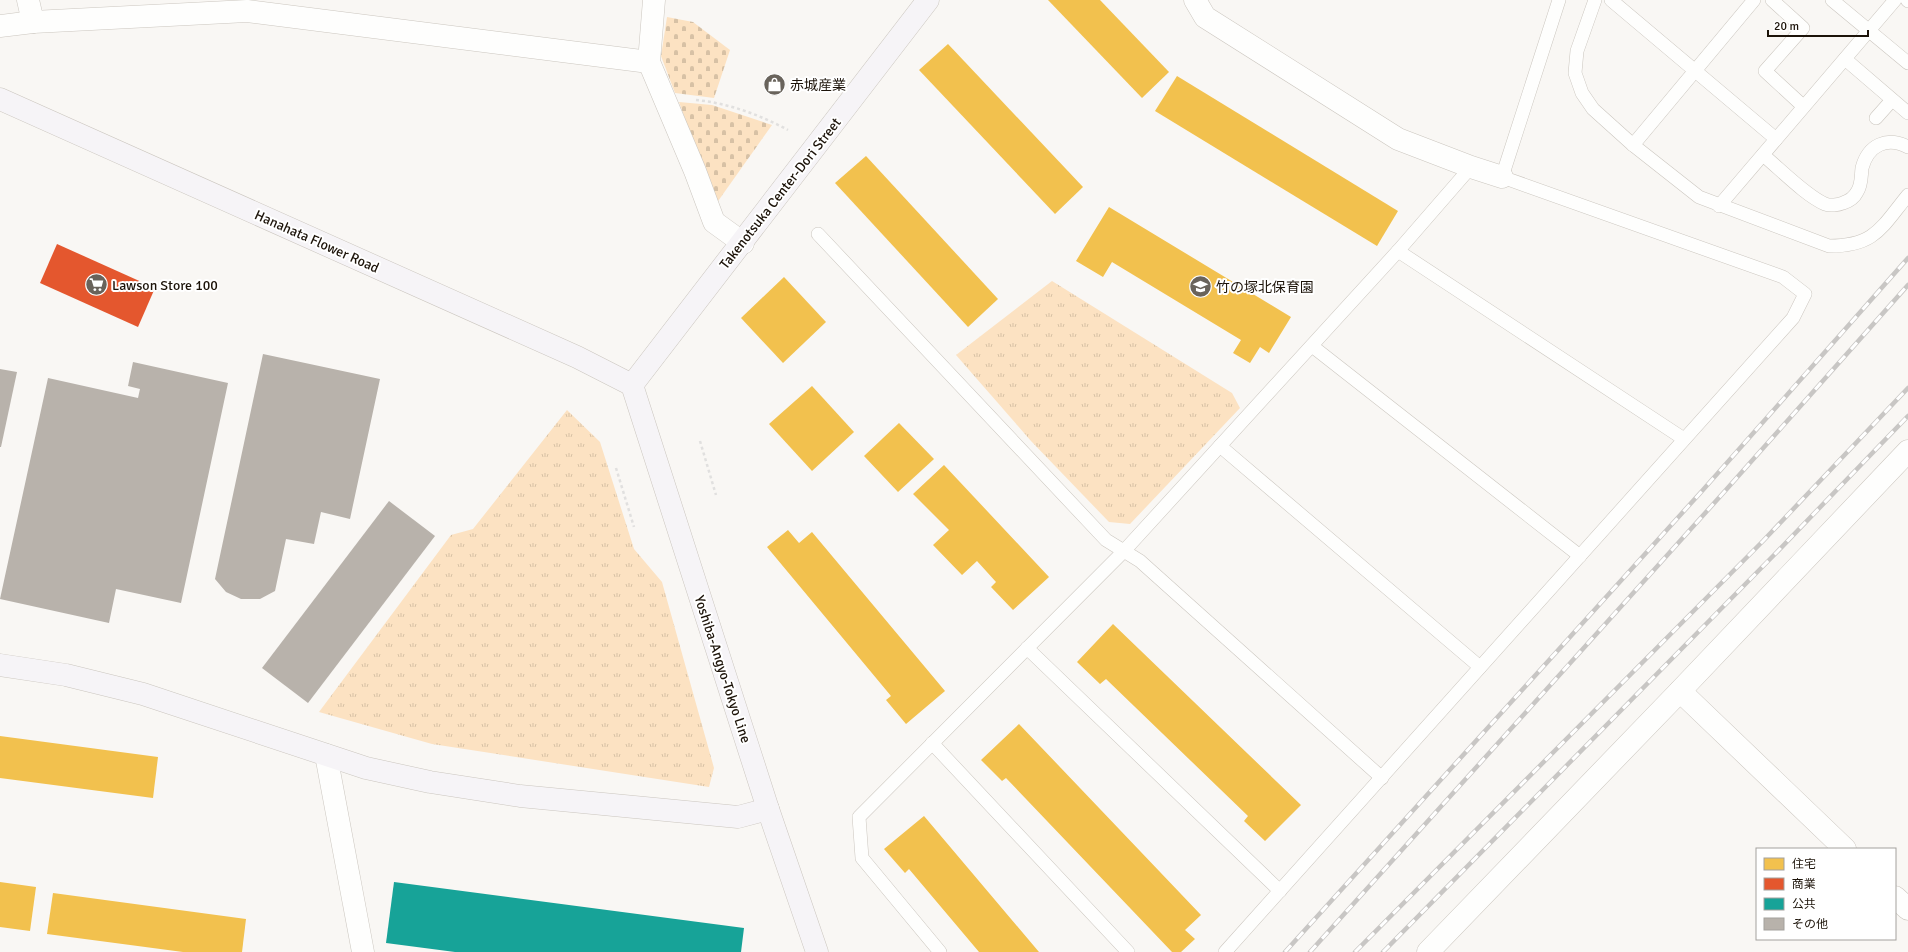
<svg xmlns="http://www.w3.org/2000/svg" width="1908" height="952" viewBox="0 0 1908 952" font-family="Signika,'Noto Sans JP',sans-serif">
<defs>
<pattern id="grass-tufts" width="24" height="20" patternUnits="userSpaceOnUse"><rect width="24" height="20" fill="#fce2c2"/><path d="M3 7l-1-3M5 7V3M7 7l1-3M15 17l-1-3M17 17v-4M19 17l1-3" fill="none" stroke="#d7c1a5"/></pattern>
<pattern id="cemetery-stones" width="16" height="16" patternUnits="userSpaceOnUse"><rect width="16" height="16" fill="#fce2c2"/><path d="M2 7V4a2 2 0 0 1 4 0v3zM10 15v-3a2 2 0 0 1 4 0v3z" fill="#d7c1a5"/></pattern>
</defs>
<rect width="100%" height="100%" fill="#f9f7f4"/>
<g fill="url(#grass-tufts)">
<path d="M1052 281 1232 393 1240 408 1130 524 1109 522 1031 441 956 355Z"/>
<path d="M567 410 600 442 634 549 662 582 714 768 709 787 432 744 319 712 451 535 473 529Z"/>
</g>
<g fill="url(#cemetery-stones)">
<path d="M667 17 693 22 730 50 714 98 675 93 661 56Z"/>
<path d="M679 102 712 105 772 125 716 204Z"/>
</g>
<g fill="#f2c14e">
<path d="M1048 0H1100L1169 72 1142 98Z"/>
<path d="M948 44 1083 187 1055 214 919 70Z"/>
<path d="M1177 76 1398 211 1377 246 1155 111Z"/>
<path d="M866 156 998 299 968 327 835 183Z"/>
<path d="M1109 207 1291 317 1269 353 1260 347 1250 363 1233 353 1241 340 1112 262 1103 277 1076 261Z"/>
<path d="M784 277 826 322 783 363 741 318Z"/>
<path d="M812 386 854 432 812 471 769 424Z"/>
<path d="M899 423 934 459 898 492 864 456Z"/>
<path d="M944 465 1049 577 1013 610 991 587 996 582 977 561 962 575 933 545 949 530 913 494Z"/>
<path d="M788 530 799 543 812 532 945 691 906 724 886 700 891 696 767 547Z"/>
<path d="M1113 624 1301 805 1265 841 1244 821 1248 816 1106 679 1100 684 1077 662Z"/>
<path d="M1019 724 1201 915 1185 930 1195 939 1181 952H1172L1006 778 1002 781 981 760Z"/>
<path d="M0 736 158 757 153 798 0 778Z"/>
<path d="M924 816 1039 952H979L909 869 905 873 884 849Z"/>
<path d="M0 882 36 887 30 931 0 927Z"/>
<path d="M53 893 246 919 242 952H183L47 934Z"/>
</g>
<path fill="#e4572e" d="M57 244 155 288 138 327 40 283Z"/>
<path fill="#17a398" d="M394 882 744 928 741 952H455L386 943Z"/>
<g fill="#b8b2ab">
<path d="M263 354 380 379 350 519 321 512 314 544 286 539 275 591 260 599H241L226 592 215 579Z"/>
<path d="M133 362 228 383 181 603 116 589 109 623 0 599 48 378 138 398 140 389 128 386Z"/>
<path d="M0 369 17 372 1 447H0Z"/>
<path d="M389 501 435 536 308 703 262 668Z"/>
</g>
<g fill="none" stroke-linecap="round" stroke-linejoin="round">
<defs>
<g id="lane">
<path d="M1595 0 1577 51 1575 73 1582 93 1593 109 1633 145 1699 197 1829 246C1875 246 1881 228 1908 195"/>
<path d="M1611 0 1776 139"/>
<path d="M1772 0 1803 28 1765 71 1803 106"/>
<path d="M1832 0 1908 63"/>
<path d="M1907 0 1908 1"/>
<path d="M1845 59 1908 113"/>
<path d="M1876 118 1892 100"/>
<path d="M1633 145 1754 0"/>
<path d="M1763 155C1779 168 1806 196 1825 204 1830 206 1838 205 1843 203 1849 201 1854 198 1857 192 1862 185 1861 176 1862 168 1868 145 1887 136 1908 147"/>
<path d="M1719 206 1895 0"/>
<path d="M818 234 1106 540 1140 561 1382 778"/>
<path d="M1398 251 1684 439"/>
<path d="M1312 346 1580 556"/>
<path d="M1220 446 1480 667"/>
<path d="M1027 648 1280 891"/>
<path d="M932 743 1128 952"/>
<path d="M940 952 862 858 859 817 1124 551 1398 251 1471 167"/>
<path d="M1225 952 1793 318 1805 294 1783 277 1502 177 1559 0"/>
</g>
<g id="street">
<path d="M28 0 33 22"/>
<path d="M654 0 649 62 695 171 714 222 743 243"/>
<path d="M1195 0 1205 17 1398 139 1471 167 1502 177"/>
<path d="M0 26 33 22 247 11 649 62"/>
<path d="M1680 691 1845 849"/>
<path d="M326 755 363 952"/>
<path d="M1895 897 1908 909"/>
<path d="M1428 952 1680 691 1908 451"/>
</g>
<g id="secondary">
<path d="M0 99 577 357 632 385"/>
<path d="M632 385 768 809 817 952"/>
<path d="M632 385 928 0"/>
<path d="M0 665 66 675 143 694 366 768 430 782 520 796 738 817 768 809"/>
</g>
</defs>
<use href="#lane" stroke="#cbc6bf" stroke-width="14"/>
<use href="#street" stroke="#cbc6bf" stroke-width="23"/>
<use href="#secondary" stroke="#cbc6bf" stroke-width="23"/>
<g stroke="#e1e0df" stroke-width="2.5" stroke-dasharray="3 3" stroke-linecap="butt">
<path d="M696 100C728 103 760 115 788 130"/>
<path d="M700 441 716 495"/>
<path d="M616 468 634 527"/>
</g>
<use href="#lane" stroke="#fefefd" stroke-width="13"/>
<use href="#street" stroke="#fefefd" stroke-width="22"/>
<use href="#secondary" stroke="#f6f4f7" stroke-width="22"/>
<defs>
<g id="rail">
<path d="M1285 952 1702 491 1908 258"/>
<path d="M1310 952 1725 491 1908 285"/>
<path d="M1355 952 1763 541 1908 388"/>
<path d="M1383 952 1776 553 1908 416"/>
</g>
</defs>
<use href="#rail" stroke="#c8c6c4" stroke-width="4.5"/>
<use href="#rail" stroke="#fff" stroke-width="3" stroke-dasharray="9" stroke-linecap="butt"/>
</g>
<defs>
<symbol id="shop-disc" viewBox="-11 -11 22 22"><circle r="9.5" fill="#69635b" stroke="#fff"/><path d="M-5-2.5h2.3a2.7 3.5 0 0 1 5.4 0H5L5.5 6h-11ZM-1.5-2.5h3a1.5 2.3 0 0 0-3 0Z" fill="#fff"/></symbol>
<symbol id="supermarket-disc" viewBox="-11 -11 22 22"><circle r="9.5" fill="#69635b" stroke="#fff"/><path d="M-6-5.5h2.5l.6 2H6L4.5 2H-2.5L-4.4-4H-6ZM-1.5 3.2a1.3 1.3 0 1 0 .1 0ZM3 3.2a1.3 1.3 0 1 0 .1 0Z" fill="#fff"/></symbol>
<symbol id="school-disc" viewBox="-11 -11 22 22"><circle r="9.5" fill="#69635b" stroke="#fff"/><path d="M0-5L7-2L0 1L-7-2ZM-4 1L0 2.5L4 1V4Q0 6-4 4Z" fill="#fff"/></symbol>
</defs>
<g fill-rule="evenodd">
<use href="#shop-disc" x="762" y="72" width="25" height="25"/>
<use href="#supermarket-disc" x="84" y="272" width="25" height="25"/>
<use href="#school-disc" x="1188" y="274" width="25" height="25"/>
</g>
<g text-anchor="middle" stroke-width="4" stroke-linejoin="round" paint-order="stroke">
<g font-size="14" fill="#1c1309" stroke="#fff" text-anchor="start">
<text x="790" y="90">赤城産業</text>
<text x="112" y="290">Lawson Store 100</text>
<text x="1216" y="292">竹の塚北保育園</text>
</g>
<g font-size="14" fill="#1c1309" stroke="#fff">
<text transform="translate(780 193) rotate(-52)" y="5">Takenotsuka Center-Dori Street</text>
<text transform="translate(317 241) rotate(24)" y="5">Hanahata Flower Road</text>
<text transform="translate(723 669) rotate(72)" y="5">Yoshiba-Angyo-Tokyo Line</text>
</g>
</g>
<rect x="1756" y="848" width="140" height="92" fill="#ffffff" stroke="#a4a19d"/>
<rect x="1764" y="858" width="20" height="12" fill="#f2c14e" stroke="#a4a19d"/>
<text x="1792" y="868" font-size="12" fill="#1c1309">住宅</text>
<rect x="1764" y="878" width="20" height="12" fill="#e4572e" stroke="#a4a19d"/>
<text x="1792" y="888" font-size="12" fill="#1c1309">商業</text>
<rect x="1764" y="898" width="20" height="12" fill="#17a398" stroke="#a4a19d"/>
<text x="1792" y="908" font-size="12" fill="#1c1309">公共</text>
<rect x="1764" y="918" width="20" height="12" fill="#b8b2ab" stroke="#a4a19d"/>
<text x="1792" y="928" font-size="12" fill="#1c1309">その他</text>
<path d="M1768 30v6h100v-6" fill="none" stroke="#1c1309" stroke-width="2"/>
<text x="1774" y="30" font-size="12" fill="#1c1309" stroke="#ffffff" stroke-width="3" paint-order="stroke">20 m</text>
</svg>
